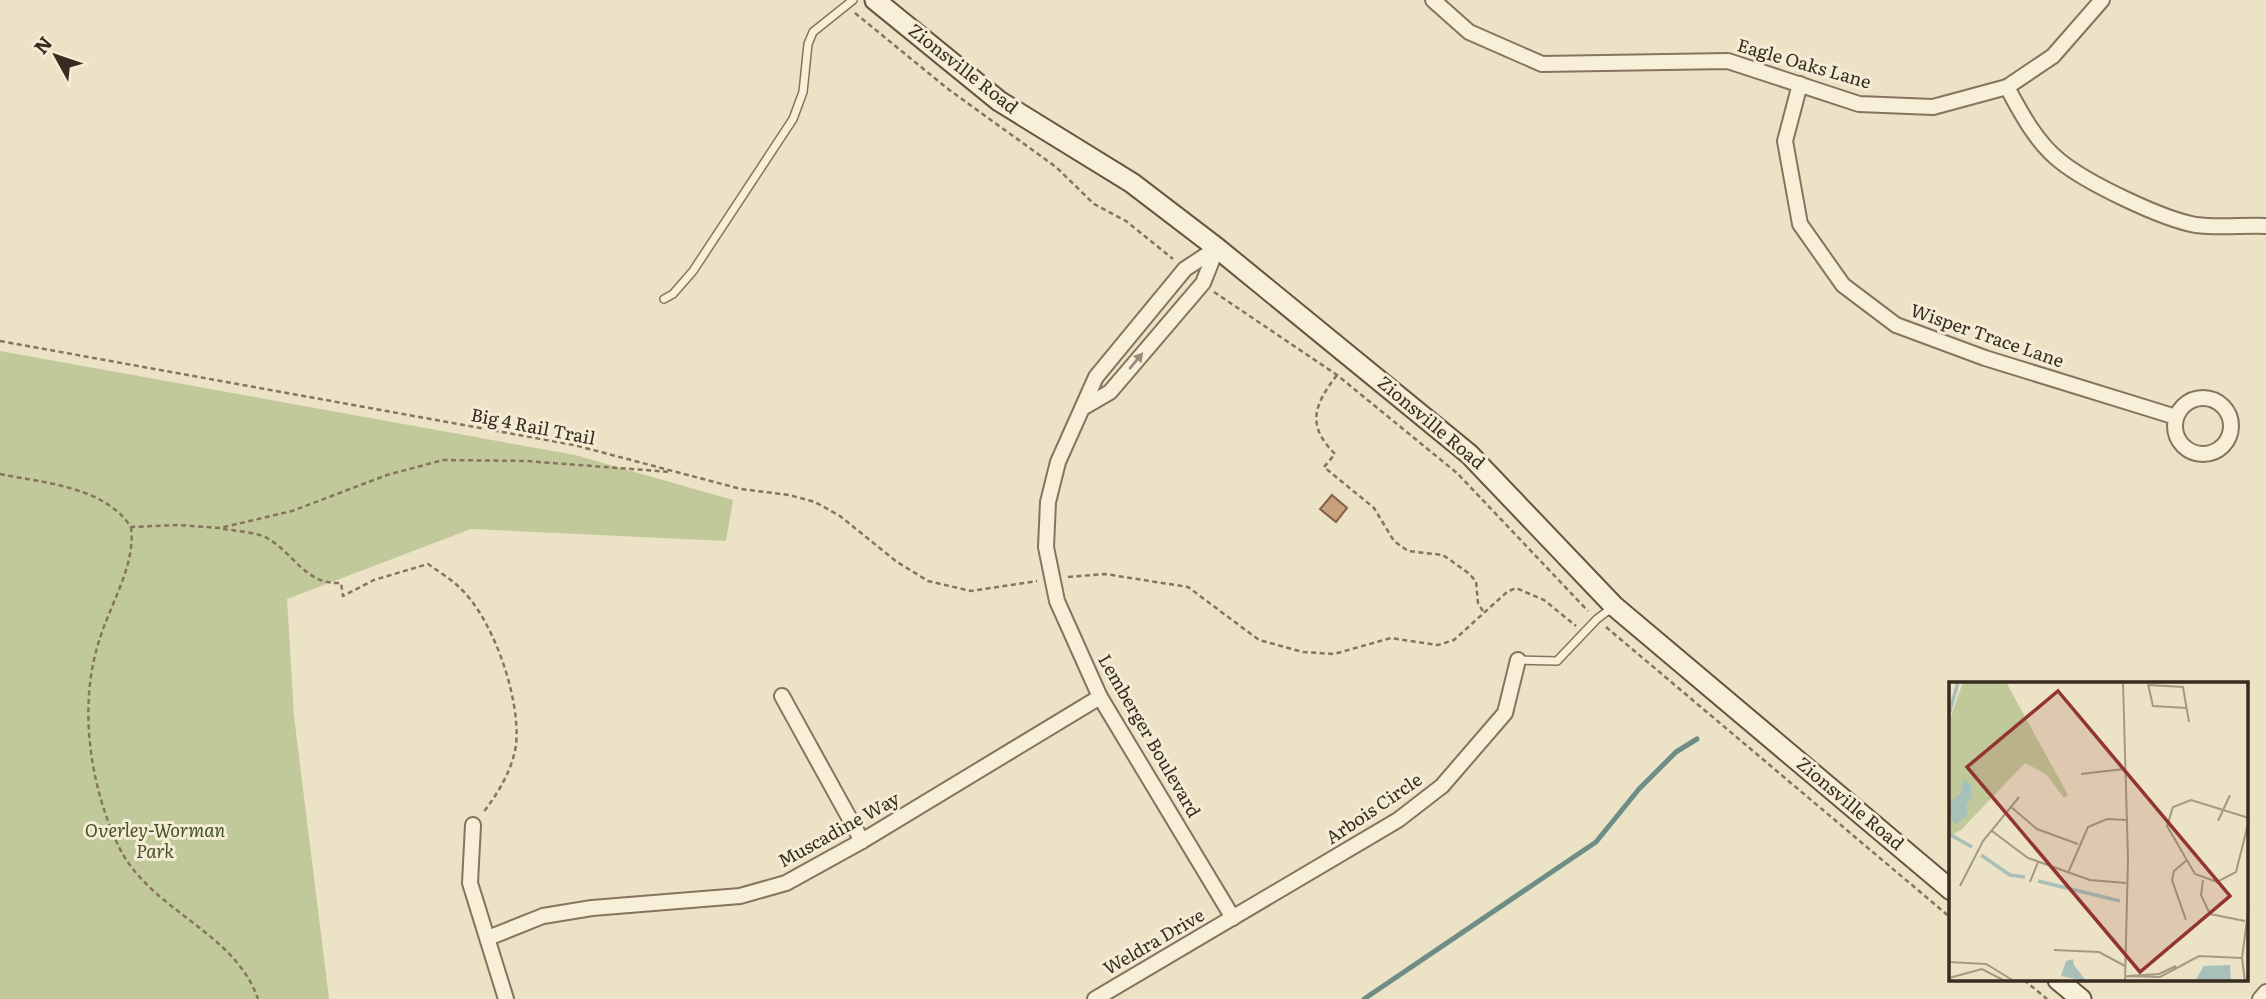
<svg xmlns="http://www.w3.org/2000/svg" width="2266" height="999" viewBox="0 0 2266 999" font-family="Literata,serif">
<rect width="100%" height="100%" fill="#ece2c6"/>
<path fill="#c1c99a" d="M0 351 575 455 733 500 726 541 471 529 287 599 294 716 329 999H0Z"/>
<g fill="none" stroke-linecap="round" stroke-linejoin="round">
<path stroke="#6e8d87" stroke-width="5" d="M1364 999 1596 842 1639 789 1676 752 1697 739"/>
</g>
<path fill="#c8a07e" stroke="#846044" stroke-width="2" d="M1332 495 1347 508 1336 522 1320 509Z"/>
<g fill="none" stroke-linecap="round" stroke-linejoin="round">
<defs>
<g id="lane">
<path d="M664 299 673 294 693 271 793 119 803 92 808 44 813 32 853 0"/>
<path d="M1518 660 1557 661 1597 619 1613 607"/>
</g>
<g id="street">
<path d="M1433 0 1469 32 1542 64 1728 61 1859 104 1933 107 2007 87 2053 56 2102 0"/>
<path d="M1800 84 1785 141 1800 224 1843 285 1896 325 1985 358 2176 417"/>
<path d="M2007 87C2021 113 2036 142 2060 161 2087 183 2162 219 2196 225 2218 228 2244 225 2266 226"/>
<path d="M1217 248 1185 269 1096 377 1058 462 1048 502 1046 547 1057 601 1100 697 1233 918"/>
<circle cx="2203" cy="426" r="28"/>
<path d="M1086 406 1110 392 1203 283 1217 248"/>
<path d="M782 696 862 841"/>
<path d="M473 825 470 883 506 999"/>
<path d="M488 938 543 916 592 908 740 896 786 883 862 841 1100 697"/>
<path d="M1095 999 1398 820 1442 786 1505 713 1518 660"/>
<path d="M2260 999 2266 992"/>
</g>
<g id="secondary">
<path d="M875 0 999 101 1132 183 1217 248 1469 454 1614 606 1951 890"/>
<path d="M2058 980 2081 999"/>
</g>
</defs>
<use href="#lane" stroke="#86755c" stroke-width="10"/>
<use href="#street" stroke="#86755c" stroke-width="18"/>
<use href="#secondary" stroke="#685640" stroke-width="23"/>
<g stroke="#86755c" stroke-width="2.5" stroke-dasharray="5 3.5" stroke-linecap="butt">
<path d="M855 13 948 89 1056 167 1094 204 1126 221 1173 259"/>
<path d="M1214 292 1337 375 1457 473 1588 611"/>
<path d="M0 341 574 445 741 489 789 495 815 502 840 516 897 562 928 581 971 591 1037 581"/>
<path d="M1337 375C1314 405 1306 425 1335 454L1324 467 1374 508 1394 541 1408 551 1443 555 1467 572 1476 581 1478 603 1484 613"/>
<path d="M0 474C43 483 104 486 131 527L178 525 220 528 292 511 387 475 443 460 526 461 671 472"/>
<path d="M131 527C136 564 111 603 100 638 78 703 89 783 118 845 149 911 234 930 258 999"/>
<path d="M223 529C236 531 256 532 267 538 294 553 305 585 341 583L343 596 374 580 428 564C438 571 449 578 458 586 493 617 521 699 516 745 512 771 498 793 483 813"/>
<path d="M1068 577 1105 574 1188 587 1259 640 1303 652 1334 654 1391 638 1438 645 1454 640 1507 592 1516 588 1544 600 1576 626"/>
<path d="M1606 627 1951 918"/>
<path d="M2024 980 2047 999"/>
</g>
<use href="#lane" stroke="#f7efd8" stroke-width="7"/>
<use href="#street" stroke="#f7efd8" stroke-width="14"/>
<use href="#secondary" stroke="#f7efd8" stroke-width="19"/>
</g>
<defs><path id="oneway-solid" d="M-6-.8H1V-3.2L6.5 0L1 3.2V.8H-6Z" transform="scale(1.75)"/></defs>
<use fill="#978e7c" href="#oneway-solid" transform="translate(1136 361) rotate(-50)"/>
<g text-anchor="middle" stroke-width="6" stroke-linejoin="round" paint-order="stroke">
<g font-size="18" fill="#372c1f" stroke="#f4ecd5">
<text transform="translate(1804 64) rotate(16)" y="6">Eagle Oaks Lane</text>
<text transform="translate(963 69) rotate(38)" y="6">Zionsville Road</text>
<text transform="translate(1987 336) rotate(19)" y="6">Wisper Trace Lane</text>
<text transform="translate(1431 423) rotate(40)" y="6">Zionsville Road</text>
<text transform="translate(533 427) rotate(11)" y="6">Big 4 Rail Trail</text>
<text transform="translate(1149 736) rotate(60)" y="6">Lemberger Boulevard</text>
<text transform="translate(1850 804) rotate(40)" y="6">Zionsville Road</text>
<text transform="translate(1374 809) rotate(-34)" y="6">Arbois Circle</text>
<text transform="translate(839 830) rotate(-29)" y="6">Muscadine Way</text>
<text transform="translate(1154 942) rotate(-30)" y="6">Weldra Drive</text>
</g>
<g font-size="18" font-style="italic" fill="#455227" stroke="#f4ecd5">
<text x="155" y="837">Overley-Worman<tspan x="155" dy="21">Park</tspan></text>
</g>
</g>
<g transform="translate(1949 682)">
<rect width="299" height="299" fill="#ece2c6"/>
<path d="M14 0H57L119 113 115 116 97 92 76 81 12 148 0 154V40Z" fill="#c1c99a"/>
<path d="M14 97 22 102 23 116 17 123 19 133 7 142 0 137V121L12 111ZM124 277 125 283 137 299 112 294 117 279ZM255 284 281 283 282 299H246Z" fill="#a7c0ba"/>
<path fill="none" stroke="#a7c0ba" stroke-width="3.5" d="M0 32 9 0M0 152 23 165M32 173 61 193 76 195M89 199 171 219"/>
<path fill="none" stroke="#a49983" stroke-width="2" d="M174 0 179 177 176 299M199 2 204 24 238 26M199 3 234 5 240 40M132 92 175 87M62 125 88 147 129 162M300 136 242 118 224 125 218 144 246 192 268 200 287 190 300 138M269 139 281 113M43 149 79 176 141 198 177 201M119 191 139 145 158 137 179 138M254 198 252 213 261 232 296 239M81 200 89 180M11 204 34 159 70 115M237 238 223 198 225 189 238 178M105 268 150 270 176 284M0 280 37 282 65 299M176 294 211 295 250 274 293 276M179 294 210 292 227 284M0 296 33 287 56 299M296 299 293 276 300 223"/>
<path fill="#923430" fill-opacity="0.15" stroke="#923430" stroke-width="3.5" d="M109 9 281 214 191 290 18 85Z"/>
<rect width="299" height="299" fill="none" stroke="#372c1f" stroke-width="3.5"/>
</g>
<g transform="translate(56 56) rotate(310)" stroke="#f4ecd5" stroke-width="5" paint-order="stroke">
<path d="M0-5L12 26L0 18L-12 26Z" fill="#372c1f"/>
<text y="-10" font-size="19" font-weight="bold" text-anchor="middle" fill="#372c1f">N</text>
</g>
</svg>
